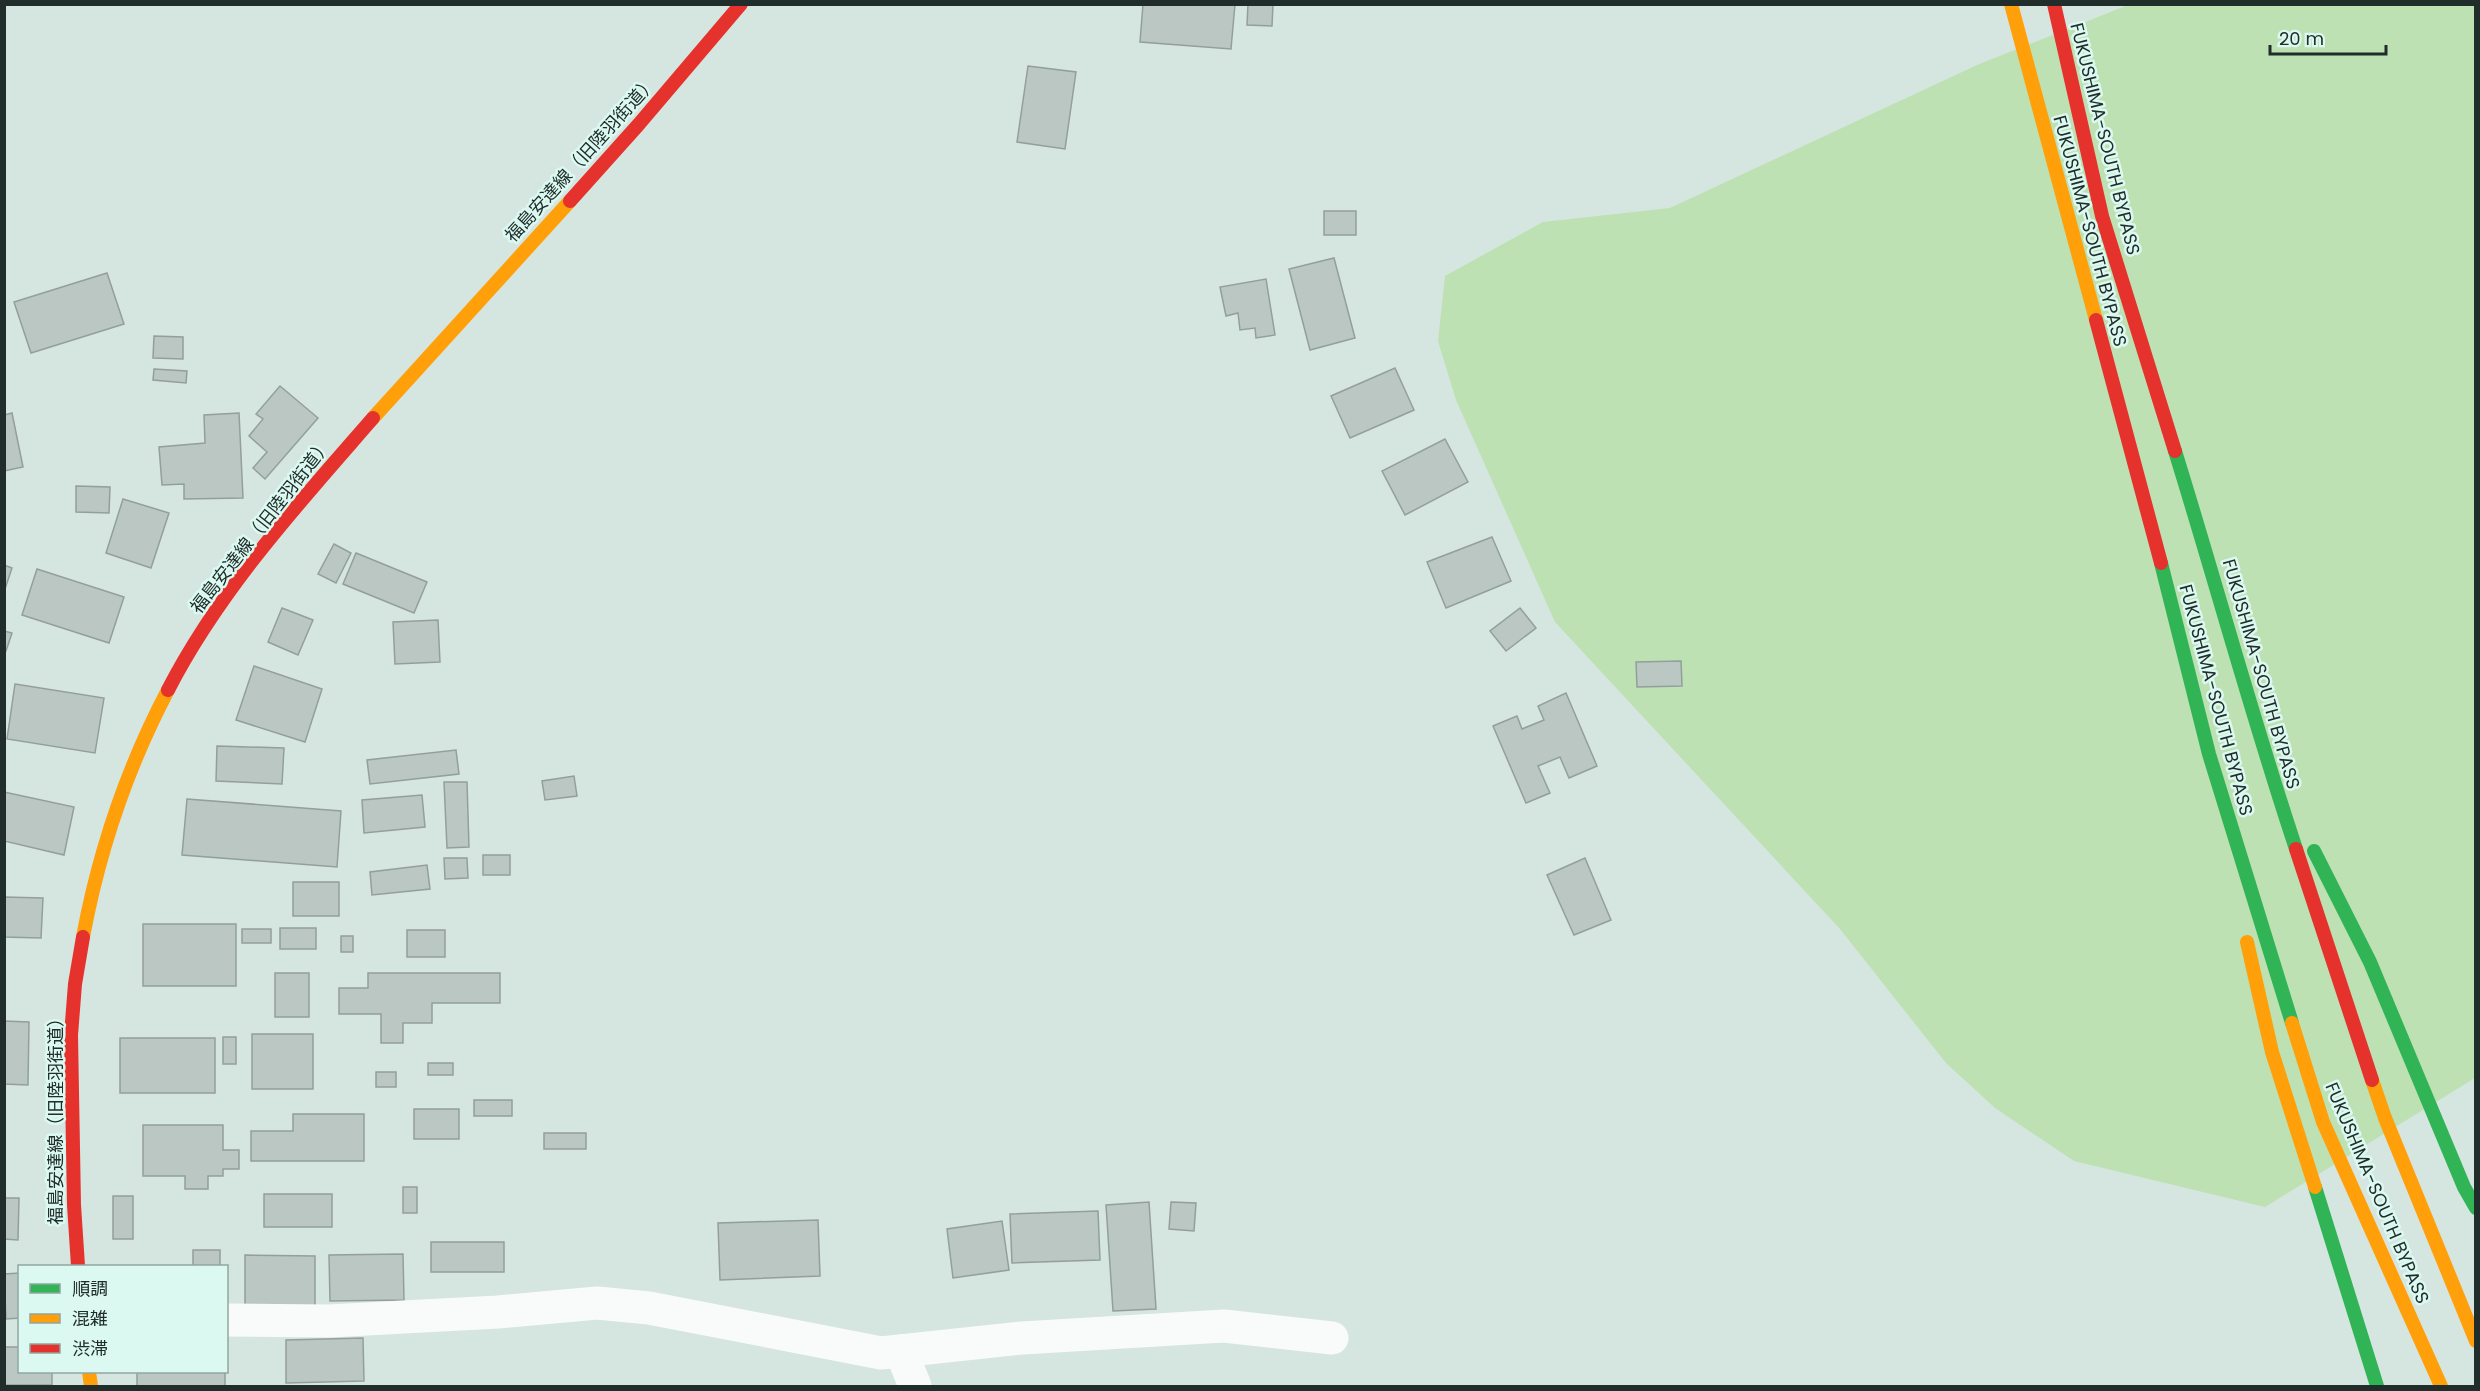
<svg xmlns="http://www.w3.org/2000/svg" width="2480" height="1391" viewBox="0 0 2480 1391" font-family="Poppins,'Noto Sans JP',sans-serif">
<rect width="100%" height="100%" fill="#d5e5e0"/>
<path fill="#bde1b2" d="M2128 5H2475V1078L2265 1207 2074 1161 1995 1108 1946 1063 1840 929 1555 622 1456 400 1438 341 1445 276 1543 222 1670 208 1977 65Z"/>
<g fill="#bbc7c2" stroke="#949f9b" stroke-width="1.5">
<path d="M1143 4H1235L1231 49 1140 42Z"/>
<path d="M1248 4H1273L1272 26 1247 25Z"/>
<path d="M1028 66 1076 72 1065 149 1017 142Z"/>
<rect x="1324" y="211" width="32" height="24"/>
<path d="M1334 258 1355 338 1310 350 1289 269Z"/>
<path d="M107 273 124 324 31 353 14 302Z"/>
<path d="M1266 279 1275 335 1256 338 1255 328 1240 330 1238 313 1226 316 1220 287Z"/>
<path d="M154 336 183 337V359L153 358Z"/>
<path d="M1395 368 1414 410 1350 438 1331 396Z"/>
<path d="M154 369 187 371 186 383 153 380Z"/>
<path d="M280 386 318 418 265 479 253 468 267 452 249 436 263 419 256 414Z"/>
<path d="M12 413 23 467 4 471V415Z"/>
<path d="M239 413 243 498 184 499V484L162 485 159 447 205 443 204 415Z"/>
<path d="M1445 439 1468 482 1405 515 1382 471Z"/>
<path d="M76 486 110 487 109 513 76 512Z"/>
<path d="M123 499 169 513 151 568 106 553Z"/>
<path d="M1492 537 1511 581 1446 608 1427 562Z"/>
<path d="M334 544 351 553 336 583 318 574Z"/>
<path d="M356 553 427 582 414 613 343 584Z"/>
<path d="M4 565 12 568 4 592Z"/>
<path d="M37 569 124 597 109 643 22 615Z"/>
<path d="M282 608 313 620 298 655 268 642Z"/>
<path d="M1520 608 1536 628 1506 651 1490 631Z"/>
<path d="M438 620 440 662 395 664 393 622Z"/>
<path d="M4 631 12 633 6 651H4Z"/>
<path d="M1681 661 1682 686 1637 687 1636 662Z"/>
<path d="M254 666 322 689 305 742 236 720Z"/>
<path d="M15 684 104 698 95 753 7 739Z"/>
<path d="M1566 693 1597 766 1569 778 1560 757 1538 766 1550 793 1526 803 1493 726 1517 716 1522 729 1544 720 1538 706Z"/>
<path d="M217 746 284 748 282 784 216 781Z"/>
<path d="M456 750 459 774 370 784 367 760Z"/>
<path d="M574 776 577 796 545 800 542 781Z"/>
<path d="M444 782H467L469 847 447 848Z"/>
<path d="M4 792 74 807 64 855 4 841Z"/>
<path d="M422 795 425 827 364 833 362 800Z"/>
<path d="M187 799 341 811 337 867 182 855Z"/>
<rect x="483" y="855" width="27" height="20"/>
<path d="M444 858H467L468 878 445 879Z"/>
<path d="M1585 858 1611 920 1574 935 1547 875Z"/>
<path d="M427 865 430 889 372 895 370 872Z"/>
<rect x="293" y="882" width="46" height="34"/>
<path d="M4 897 43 898 41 938 4 937Z"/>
<rect x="143" y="924" width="93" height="62"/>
<rect x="280" y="928" width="36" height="21"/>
<rect x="242" y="929" width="29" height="14"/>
<rect x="407" y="930" width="38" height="27"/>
<rect x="341" y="936" width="12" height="16"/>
<rect x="275" y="973" width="34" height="44"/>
<path d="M368 973H500V1003H432V1023H403V1043H381V1014H339V988H368Z"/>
<path d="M4 1021 29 1022 28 1085 4 1084Z"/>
<rect x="252" y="1034" width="61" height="55"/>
<rect x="223" y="1037" width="13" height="27"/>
<rect x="120" y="1038" width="95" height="55"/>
<rect x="428" y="1063" width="25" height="12"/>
<rect x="376" y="1072" width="20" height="15"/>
<rect x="474" y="1100" width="38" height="16"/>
<rect x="414" y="1109" width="45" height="30"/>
<path d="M293 1114H364V1161H251V1131H293Z"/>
<path d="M143 1125H223V1150H239V1169H223V1176H208V1189H185V1176H143Z"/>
<rect x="544" y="1133" width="42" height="16"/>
<rect x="403" y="1187" width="14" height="26"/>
<rect x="264" y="1194" width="68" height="33"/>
<rect x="113" y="1196" width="20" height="43"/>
<path d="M4 1198H19L18 1240 4 1239Z"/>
<path d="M1149 1202 1156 1309 1113 1311 1106 1205Z"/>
<path d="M1171 1202 1196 1203 1194 1231 1169 1229Z"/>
<path d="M1098 1211 1100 1260 1012 1263 1010 1214Z"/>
<path d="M818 1220 820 1276 720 1280 718 1223Z"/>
<path d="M1002 1221 1009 1270 953 1278 947 1229Z"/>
<rect x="431" y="1242" width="73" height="30"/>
<rect x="193" y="1250" width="27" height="16"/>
<path d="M403 1254 404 1300 330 1301 329 1255Z"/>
<path d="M245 1255 315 1256V1306L245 1305Z"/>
<path d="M20 1273V1318L6 1319 4 1274Z"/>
<path d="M363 1338 364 1381 286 1383V1340Z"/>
<path d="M4 1347H20V1372H52V1385H4Z"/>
<rect x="137" y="1372" width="88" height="14"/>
</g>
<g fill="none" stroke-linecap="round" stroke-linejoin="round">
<g stroke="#f9fbfa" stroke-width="33">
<path d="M226 1320 329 1321 498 1312 597 1303 649 1308 881 1353 1022 1338 1224 1326 1332 1338"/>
<path d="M901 1351 915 1386"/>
</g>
<g stroke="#30b455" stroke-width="14">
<path d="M2175 451C2216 583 2252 717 2296 849"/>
<path d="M2161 563 2209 754 2292 1023"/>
<path d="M2314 851 2370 962 2464 1187 2476 1208"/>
<path d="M2315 1187 2377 1386"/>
</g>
<g stroke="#ff9f0a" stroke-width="14">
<path d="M2011 4 2096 320"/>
<path d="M373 418 570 201"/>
<path d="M83 937C99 851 127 768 168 690"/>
<path d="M2247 942 2272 1052 2315 1187"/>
<path d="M2292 1023 2323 1122 2441 1386"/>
<path d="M2372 1080 2385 1118 2476 1341"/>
<path d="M89 1372 91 1386"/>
</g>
<g stroke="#e5322d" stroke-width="14">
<path d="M2054 4 2102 216 2175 451"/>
<path d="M570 201 639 124 741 4"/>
<path d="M2096 320 2161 563"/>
<path d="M168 690C220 589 299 503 373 418"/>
<path d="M2296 849 2372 1080"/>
<path d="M78 1266 74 1205 71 1035 75 984 83 937"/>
</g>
</g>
<g text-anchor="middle" stroke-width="5" stroke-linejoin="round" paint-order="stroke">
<g font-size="18" fill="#212d2a" stroke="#dbf9f1">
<text transform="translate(2105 139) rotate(76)" y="6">FUKUSHIMA-SOUTH BYPASS</text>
<text transform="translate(581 159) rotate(-48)" y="6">福島安達線（旧陸羽街道）</text>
<text transform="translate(2090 231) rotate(75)" y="6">FUKUSHIMA-SOUTH BYPASS</text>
<text transform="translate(261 526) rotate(-52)" y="6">福島安達線（旧陸羽街道）</text>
<text transform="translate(2261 674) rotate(74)" y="6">FUKUSHIMA-SOUTH BYPASS</text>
<text transform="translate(2216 700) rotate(75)" y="6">FUKUSHIMA-SOUTH BYPASS</text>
<text transform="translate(56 1117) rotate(-90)" y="6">福島安達線（旧陸羽街道）</text>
<text transform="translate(2377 1193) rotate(67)" y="6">FUKUSHIMA-SOUTH BYPASS</text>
</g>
</g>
<rect width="2480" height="1391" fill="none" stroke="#212d2a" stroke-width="12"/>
<rect x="18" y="1265" width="210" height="108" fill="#dbf9f1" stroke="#91a7a1" stroke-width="1.5"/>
<rect x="30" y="1284" width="30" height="9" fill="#30b455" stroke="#91a7a1" stroke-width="1.5"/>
<text x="72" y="1295" font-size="18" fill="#212d2a">順調</text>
<rect x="30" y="1314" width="30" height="9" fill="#ff9f0a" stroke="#91a7a1" stroke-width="1.5"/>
<text x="72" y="1325" font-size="18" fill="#212d2a">混雑</text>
<rect x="30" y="1344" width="30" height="9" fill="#e5322d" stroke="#91a7a1" stroke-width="1.5"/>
<text x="72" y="1355" font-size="18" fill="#212d2a">渋滞</text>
<path d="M2270 45v9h116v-9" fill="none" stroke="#212d2a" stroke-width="3"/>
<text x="2279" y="45" font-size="18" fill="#212d2a" stroke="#dbf9f1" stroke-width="4.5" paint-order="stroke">20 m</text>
</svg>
